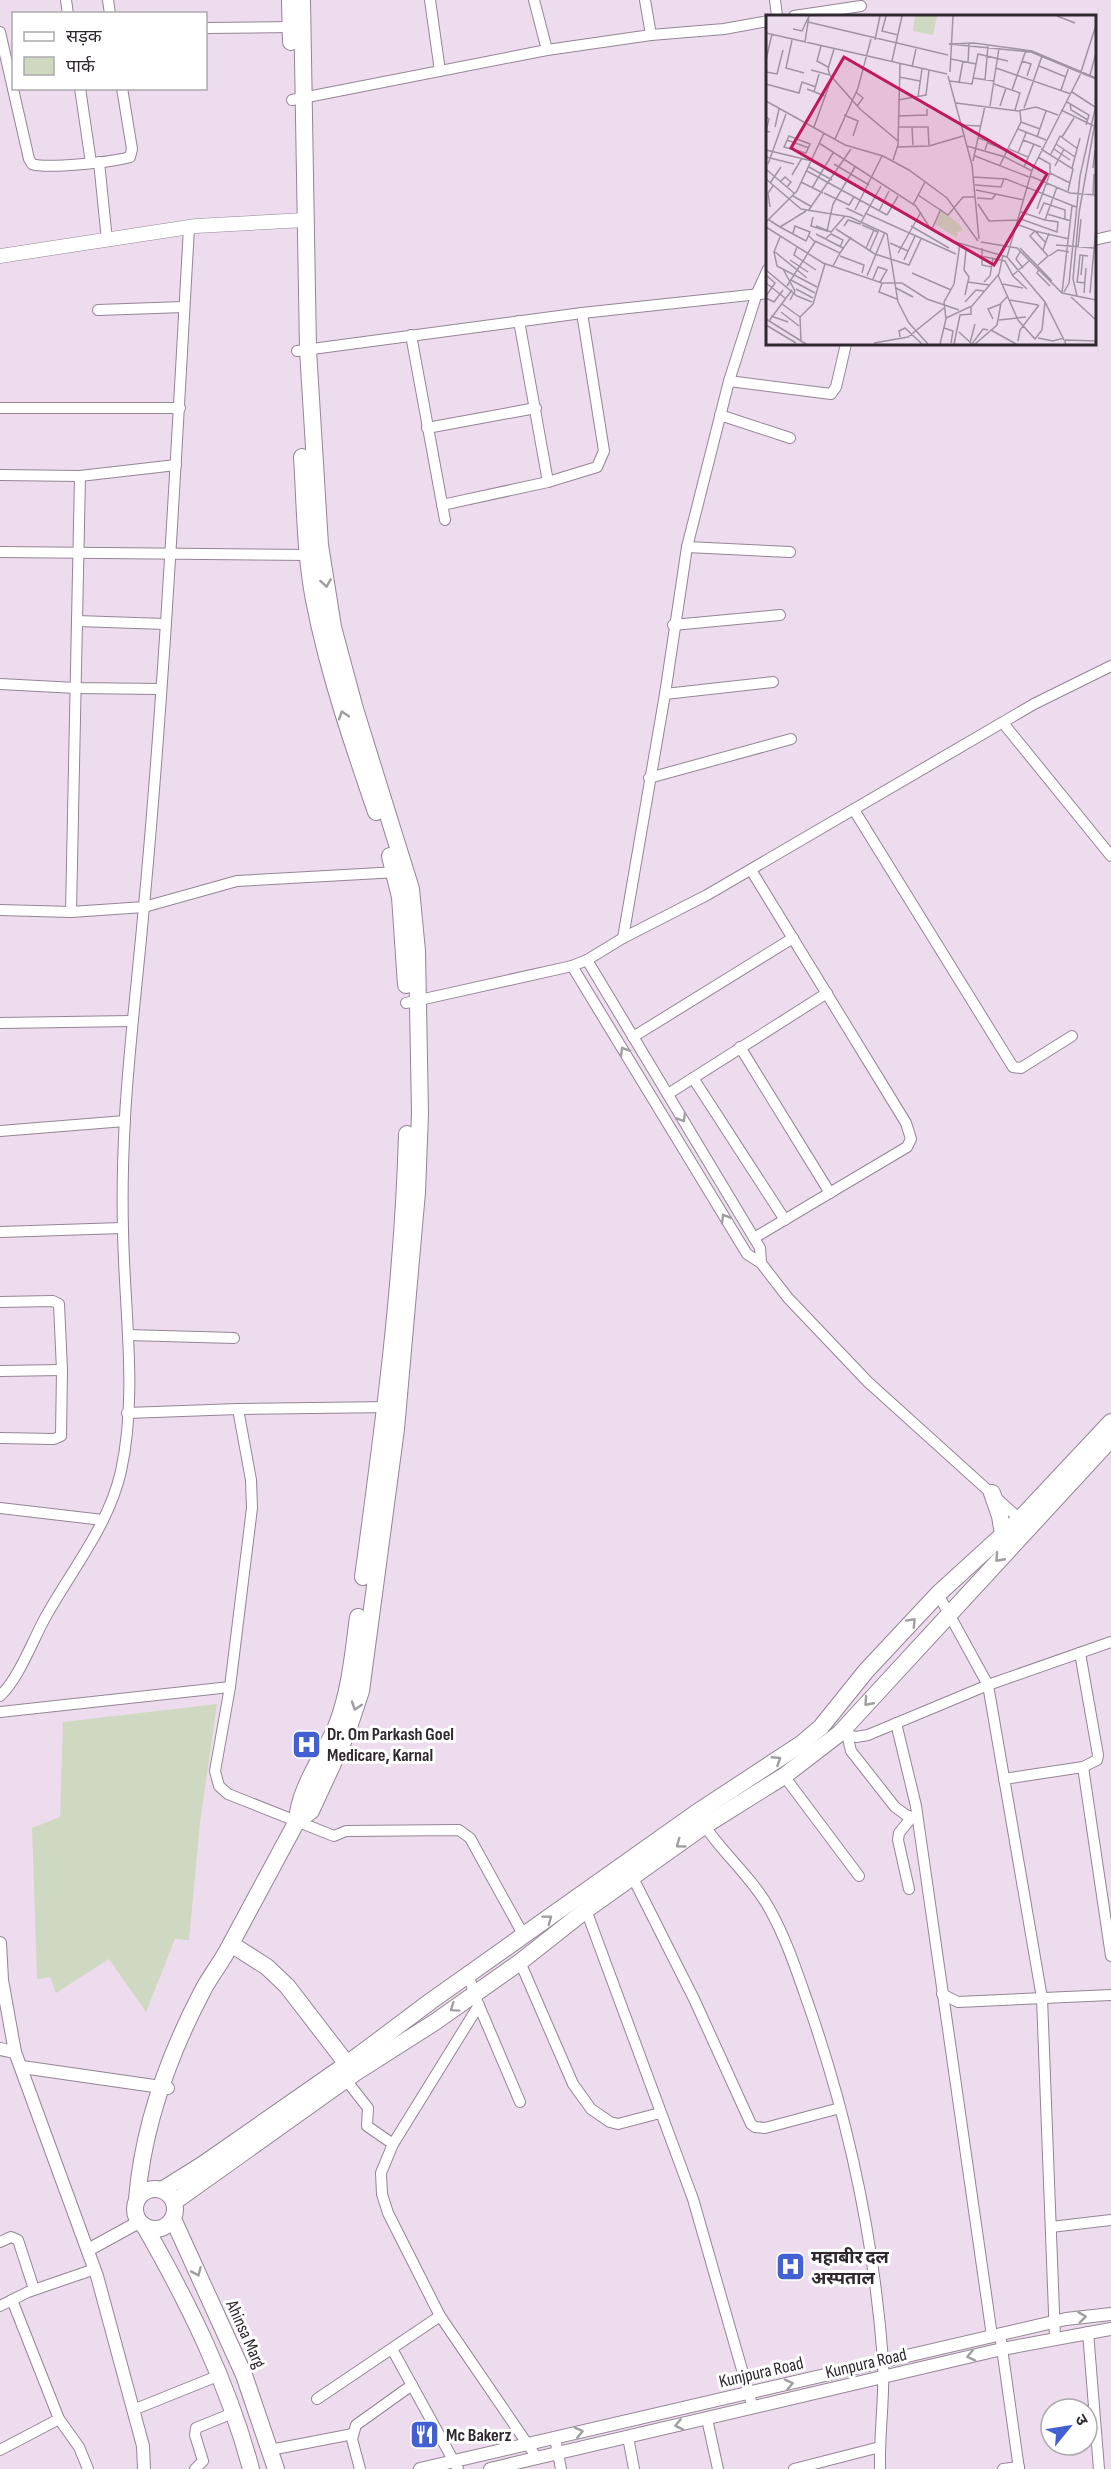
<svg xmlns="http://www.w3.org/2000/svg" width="1111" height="2469" viewBox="0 0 1111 2469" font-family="'Sofia Sans Condensed','Noto Sans Devanagari',sans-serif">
<rect width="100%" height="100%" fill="#eddcee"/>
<path fill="#cfd9c1" d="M217 1704 200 1823 189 1940 175 1939 146 2012 109 1959 56 1993 50 1977 37 1979 32 1828 60 1817 63 1722Z"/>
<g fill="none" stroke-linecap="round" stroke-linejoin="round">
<defs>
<g id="minor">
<path d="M66 0 68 14"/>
<path d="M108 0 110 14"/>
<path d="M430 0 440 71"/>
<path d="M534 0 547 50"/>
<path d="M645 0 651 35"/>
<path d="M775 0 777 16"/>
<path d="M794 16 861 6"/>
<path d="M206 28 291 27"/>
<path d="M0 32 29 159 32 164C46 169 114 162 130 157L132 149 122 88"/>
<path d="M80 88 91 163"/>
<path d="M292 100 547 50 651 35 724 29 768 21"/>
<path d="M99 162 107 240"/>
<path d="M1094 240 1111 236"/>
<path d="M98 310 184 307"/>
<path d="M519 321 548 482"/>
<path d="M411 335 445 520"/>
<path d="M297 351 582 313 768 293"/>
<path d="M729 381 831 394 836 387 846 344"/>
<path d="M0 408H180"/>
<path d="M720 415 790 438"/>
<path d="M427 428 536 408"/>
<path d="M0 475 80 476 176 465"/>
<path d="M442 505 548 482 597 467 604 451 582 313"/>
<path d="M687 547 790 552"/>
<path d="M0 552 312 555"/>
<path d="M77 621 165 624"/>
<path d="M673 625 780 615"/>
<path d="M0 684 76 688 160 689"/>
<path d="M665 694 773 682"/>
<path d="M1003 723 1111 856"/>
<path d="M649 778 791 739"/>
<path d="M854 810 1013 1067 1021 1068 1072 1036"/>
<path d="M751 870 906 1123 911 1139 907 1147 754 1238"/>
<path d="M0 910 71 912 144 907 237 881 398 872"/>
<path d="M71 912 80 476"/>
<path d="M623 938 665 694 687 547 729 381 757 293 768 269"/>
<path d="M587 960 760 1248 761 1263"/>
<path d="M572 966 747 1254 761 1263 788 1298 868 1382 1023 1522"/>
<path d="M406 1003 572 966 587 960 623 938 707 895 1034 704 1111 666"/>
<path d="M0 1023 132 1021"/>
<path d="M633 1037 793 938"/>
<path d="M740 1047 830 1193"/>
<path d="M693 1078 785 1220"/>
<path d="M668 1094 827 993"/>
<path d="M0 1131 125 1121"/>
<path d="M0 1232 122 1228"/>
<path d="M0 1302 53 1301 59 1304 62 1370 61 1436 54 1439 0 1438"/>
<path d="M128 1335 234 1338"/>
<path d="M0 1371 62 1370"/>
<path d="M238 1409 251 1480 252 1508 230 1687 215 1771 219 1786 228 1794 334 1836 346 1831 459 1830 470 1838 524 1936"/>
<path d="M127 1413 238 1409 391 1407"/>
<path d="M0 1508 103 1520"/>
<path d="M938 1594 988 1685 1042 1998 1055 2339"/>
<path d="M0 1696C19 1678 32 1642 45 1618 71 1571 109 1525 121 1471 138 1394 124 1308 123 1230 122 1193 123 1154 125 1117 129 1046 138 976 144 906 165 681 176 454 189 228"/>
<path d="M0 1712 230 1687"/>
<path d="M896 1723 916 1806 992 2336"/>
<path d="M840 1733 856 1737 868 1735 988 1685 1111 1642"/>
<path d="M847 1734 851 1751 895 1807 906 1815 917 1819"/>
<path d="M1083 1767 1111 1956"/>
<path d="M784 1776 859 1876"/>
<path d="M1004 1779 1083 1767 1097 1760 1098 1755 1080 1653"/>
<path d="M702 1822C722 1853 751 1876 769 1908 787 1940 798 1975 810 2009 849 2122 874 2241 883 2360 885 2396 879 2433 880 2469"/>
<path d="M633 1878 694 1999 751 2124 755 2127 765 2128 840 2108"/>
<path d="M909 1889 898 1840 899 1833 912 1817"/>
<path d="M586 1910 693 2199 753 2408"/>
<path d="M520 1962 573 2084 591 2109 610 2122 618 2124 660 2113"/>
<path d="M469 1976 474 1994 520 2102"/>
<path d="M942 1994 958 2002 1111 1995"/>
<path d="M479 2005 393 2144 381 2173 382 2194 388 2213 440 2316 537 2458"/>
<path d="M346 2080 368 2108 367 2126 393 2144"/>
<path d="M1051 2227 1111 2220"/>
<path d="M0 2242 11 2237 18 2240 34 2289"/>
<path d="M12 2300 59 2419 79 2447 88 2469"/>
<path d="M0 2306 28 2292 95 2269"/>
<path d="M1088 2332 1099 2469"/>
<path d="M1000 2334 1019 2469"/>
<path d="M392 2349 458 2469"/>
<path d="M317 2399 440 2316"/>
<path d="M133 2410 220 2375"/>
<path d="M707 2419 718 2469"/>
<path d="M628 2437 634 2469"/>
<path d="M555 2438 561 2469"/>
<path d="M0 2450 59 2419"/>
<path d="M270 2450 353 2434"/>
<path d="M195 2469 203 2461 195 2435 196 2428 233 2413"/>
<path d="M360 2469 352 2439 356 2425 412 2385"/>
<path d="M794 2469 880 2447"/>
<path d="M1003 2469 1019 2467"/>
</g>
<g id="tertiary">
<path d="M0 1943 2 1980 15 2052 97 2276 143 2446 144 2469"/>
<path d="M0 2049 15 2052"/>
<path d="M22 2067 168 2088"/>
<path d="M88 2250 139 2222"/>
<path d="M420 2469 1066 2319 1111 2314"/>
<path d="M490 2469 1002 2349 1111 2329"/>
</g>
<path id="secondary" d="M0 256 196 226 305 220"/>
<g id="primary">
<path d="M992 1493 1000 1516 1003 1534"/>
<path d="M231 1944 267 1967 287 1986 347 2064"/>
<path d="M162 2190 202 2165 347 2064 431 2001 696 1813 801 1744 821 1727 866 1671 938 1594 1020 1519 1111 1422"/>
<path d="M174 2202 355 2073 435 2022 520 1962 586 1910 704 1826 784 1776 840 1733 1111 1439"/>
</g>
<g id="trunk">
<path d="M290 0 291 42"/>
<path d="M302 457C305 504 305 553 314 600 328 672 352 742 376 812"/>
<path d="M390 856 400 897 406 985"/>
<path d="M363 1577C383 1430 403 1282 407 1134"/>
<path d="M297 1821C299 1788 323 1757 336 1727 350 1692 353 1654 358 1617"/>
<circle cx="155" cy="2209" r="20"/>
<path d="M137 2199C143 2126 168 2057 202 1992 209 1978 218 1967 226 1953 250 1909 273 1865 297 1821L311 1811 347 1733 361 1691 396 1429 417 1192 420 1113 417 951 411 889 355 709 333 627 320 545 308 350 302 0"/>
<path d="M173 2219 244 2375 276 2469"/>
<path d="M145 2227C189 2304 228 2383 251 2469"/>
</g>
</defs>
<use href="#minor" stroke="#948595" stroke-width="12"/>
<use href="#tertiary" stroke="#948595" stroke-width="14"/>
<use href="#secondary" stroke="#948595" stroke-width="15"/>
<use href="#primary" stroke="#948595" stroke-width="18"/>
<use href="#trunk" stroke="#948595" stroke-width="18"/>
<use href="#minor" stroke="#fff" stroke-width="10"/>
<use href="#tertiary" stroke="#fff" stroke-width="12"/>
<use href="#secondary" stroke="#fff" stroke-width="14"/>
<use href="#primary" stroke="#fff" stroke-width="16"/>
<use href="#trunk" stroke="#fff" stroke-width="16"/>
</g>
<defs><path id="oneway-chevron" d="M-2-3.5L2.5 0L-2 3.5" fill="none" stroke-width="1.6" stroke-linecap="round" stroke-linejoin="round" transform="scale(1.5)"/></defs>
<g stroke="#a19ea1">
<use href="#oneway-chevron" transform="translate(326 583) rotate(81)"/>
<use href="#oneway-chevron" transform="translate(343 715) rotate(-108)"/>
<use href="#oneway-chevron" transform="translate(624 1051) rotate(-121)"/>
<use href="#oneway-chevron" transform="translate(682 1118) rotate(59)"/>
<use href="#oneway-chevron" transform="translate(725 1218) rotate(-121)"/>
<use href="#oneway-chevron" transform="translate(999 1558) rotate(132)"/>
<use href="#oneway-chevron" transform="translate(912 1622) rotate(-47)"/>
<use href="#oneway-chevron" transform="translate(868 1702) rotate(132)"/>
<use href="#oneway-chevron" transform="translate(356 1706) rotate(108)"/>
<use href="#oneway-chevron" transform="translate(777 1760) rotate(-33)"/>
<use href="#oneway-chevron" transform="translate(680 1844) rotate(144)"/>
<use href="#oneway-chevron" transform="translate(548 1919) rotate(-37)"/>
<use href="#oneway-chevron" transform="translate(454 2008) rotate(145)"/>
<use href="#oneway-chevron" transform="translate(197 2272) rotate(66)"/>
<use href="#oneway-chevron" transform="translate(1082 2317) rotate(-7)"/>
<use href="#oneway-chevron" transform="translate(971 2356) rotate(167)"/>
<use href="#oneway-chevron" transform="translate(789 2384) rotate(-13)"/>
<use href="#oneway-chevron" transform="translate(679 2425) rotate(167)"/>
<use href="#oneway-chevron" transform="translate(579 2432) rotate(-13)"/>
</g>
<defs>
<symbol id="hospital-square" viewBox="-11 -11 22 22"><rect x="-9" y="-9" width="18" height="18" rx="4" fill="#4360d3" stroke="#fff"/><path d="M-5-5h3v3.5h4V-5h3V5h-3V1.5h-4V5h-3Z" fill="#fff"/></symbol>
<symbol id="restaurant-square" viewBox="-11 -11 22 22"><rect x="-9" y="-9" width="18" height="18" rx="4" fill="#4360d3" stroke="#fff"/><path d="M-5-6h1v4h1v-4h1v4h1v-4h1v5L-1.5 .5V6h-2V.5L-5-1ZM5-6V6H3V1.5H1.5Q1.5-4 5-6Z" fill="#fff"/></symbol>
</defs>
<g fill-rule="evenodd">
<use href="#hospital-square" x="290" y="1728" width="33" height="33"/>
<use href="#hospital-square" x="774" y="2250" width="33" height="33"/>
<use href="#restaurant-square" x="408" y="2418" width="33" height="33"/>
</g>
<g text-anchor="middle" stroke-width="6" stroke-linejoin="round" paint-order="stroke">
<g font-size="18" font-weight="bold" fill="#2f282f" stroke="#fff" text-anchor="start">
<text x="327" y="1740">Dr. Om Parkash Goel<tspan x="327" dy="21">Medicare, Karnal</tspan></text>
<text x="811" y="2263">महाबीर दल<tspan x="811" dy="21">अस्पताल</tspan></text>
<text x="446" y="2441">Mc Bakerz</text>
</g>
<g font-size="18" fill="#2f282f" stroke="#fff">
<text transform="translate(246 2334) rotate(66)" y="6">Ahinsa Marg</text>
<text transform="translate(866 2363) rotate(-13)" y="6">Kunpura Road</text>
<text transform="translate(761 2372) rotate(-13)" y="6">Kunjpura Road</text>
</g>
</g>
<g transform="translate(766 15)">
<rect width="330" height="330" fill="#eddcee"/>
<path d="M149 1H171L167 20 147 16ZM175 196 193 209 197 216 191 217V223L169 209Z" fill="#cfd9c1"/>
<path fill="none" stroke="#a194a2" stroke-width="1.5" d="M120 1 116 16 132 20M291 1 309 8M42 7 182 40M27 14 36 16 43 1M0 18 181 59M26 25 20 53 38 58M109 25 114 1M39 27 43 1M55 31 51 46 62 52M68 34 62 54 64 60 94 94 132 126M185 44 210 49M0 45 6 19M126 46 136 1M256 46 265 49 261 61M202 47 203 29M273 51 300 62M146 52 150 34M230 53 305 79M45 55 64 60M0 57 11 59 17 35M184 57 187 1M324 60 330 38M182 61 206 150 213 224M133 62 154 66M207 63 228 66M330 63 266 36 208 28 183 29 265 37 330 64M219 65 222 31M184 66 206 69 212 39 242 46M193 68 197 46M0 69 33 78 36 67 50 72M228 69 254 78 249 95M41 74 59 81M246 75 260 35M295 75 303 52M48 77 53 59M90 77 97 83 91 91M306 77 329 92M152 82 156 54M132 85 160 80 163 55M0 86 79 130 117 141 143 155 181 183 212 226M301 87 323 100 320 110M190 88 252 96 270 92 292 100M304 88 305 95 322 105M224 91 233 33M234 91 240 73M258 93 276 41M295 95 330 112M78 100 92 106 87 121M132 101 161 100V94M0 102 3 104 0 116 4 117M255 107 274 114M195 110 214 111M9 112 13 94M48 112 66 62M132 112H162L163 130M146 112 147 130M252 114 280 125M23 121 44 129 40 138 18 132ZM271 122 280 96M296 122 308 103M212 123 222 126 219 135M69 124 92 73 105 24M21 125 43 133M257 125 275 132M53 128 150 191 164 213M222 128 242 136M290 129 309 142M201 131 239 142 266 156M131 132 163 131 197 121M243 134 262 142M275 134 307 154 302 176M288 134 304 145M0 135 46 146 186 226 241 242 279 287 300 329M252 138 260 118M285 139 294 121 312 134M209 141 263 162M0 142 28 149M272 142 284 149V158L304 168M127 145 132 130 134 49M207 146 219 91M2 149 20 99M68 149 103 170M234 150 255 107 254 96M289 151 298 134M43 152 66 165M258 152 268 129M306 153 314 123M327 153 329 135M1 155 29 179M41 156 121 200M26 160 36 143M264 161 304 178 330 180M207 162 240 164 310 192M0 164 35 194 84 202 121 219 132 287 143 308 162 329M14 167 19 162 25 167 21 172M35 167 57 178M4 168 15 152M209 170 235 172 238 164M46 173 67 138M210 175 258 185M58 178 83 190 88 182M152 180 182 200 197 182H209M327 180 328 159M27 181 46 192M211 183 226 184 230 179M212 189 223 206 252 205M147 190 159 167M4 192 2 178 7 171M80 193 97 201M271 194 284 158M89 195 116 141M42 196 85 134M113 196 123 176M255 197 279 205 291 172M99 198 190 239M273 199 278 188 299 195V204M281 199 305 206M121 200 132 181M47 202 45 211 61 216 67 189 89 152M252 203 291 217 292 207 279 205M3 205 14 212 40 226 44 217 29 211 27 218M0 207 31 176 58 118M250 209 269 216 280 228M96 210 112 217 104 235M50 211 65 217 79 201M78 211 82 205 94 209 115 171M145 211 183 233M0 212 57 248 116 268H136L161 284 193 295M14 212 40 196M70 214 109 239 143 250 155 224M166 214 175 194M50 219 77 233M14 222 8 237 11 251 51 272M60 223 65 219 77 225 74 232M49 226 74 238 67 251M215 227 251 233 296 278 330 285M124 228 142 236M290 230 328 233M31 232 28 240 50 255M312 232 315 204M100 233 108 215M216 233V250L226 252M254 233 286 266M277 235 283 218M9 237 41 263M254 237 250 244 257 253M74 238 85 222M132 238 155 197M74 241 98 250 96 258M215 241 239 246 247 261 261 274M283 241 292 235 303 237M241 242 266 155 314 60 330 10M24 245 42 257M138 245 149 221M272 250 282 241 264 221 269 216 303 224M17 254 29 276 24 285M273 254 271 258 284 271M0 255 31 281 46 287M146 258 185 275M0 260 9 268 0 281M232 260 252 305 269 324 276 315 279 287M247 260 263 246M315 260 317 240M101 261 119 217M107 264 112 252 121 255 114 267M25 265 49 278M202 267 223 270M218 267 224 261 227 243M0 268 19 283M116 268 113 277 131 284M319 268 311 267 312 260 314 240 322 241M237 269 257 273M21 271 49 227 43 221M130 273 147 282M30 274 47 283M298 277 303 268 314 161 330 90M296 278 306 191M318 278 320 253M324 278 330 213M199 280 203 262 198 255 200 235M311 281 307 264 313 198 330 102M305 282 330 305M0 283 8 287 17 275M244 285 272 290M199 287 210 275 218 276M16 289 34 302M15 297 33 311M5 301 22 307M180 303 206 291 233 259 237 240M0 304 40 329M227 304 222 294 235 289M233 305 260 302M3 306 26 275M0 310 30 328M178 313 187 316 185 328M225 315 250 329M193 317 206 329 217 314 222 315M134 322 133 316 139 313 156 329M272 323 287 326 298 323M299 325 330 326M35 326 34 302 47 289 59 249M252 326 254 315 273 290M108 328 142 322 178 293M204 328 209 309M174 329 180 304 178 287 188 269 194 229M188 329 194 300 205 299V292M209 329 231 310 235 288 242 281"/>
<path fill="#c2185b" fill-opacity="0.15" stroke="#c2185b" stroke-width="3" d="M78 42 281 159 228 250 25 133Z"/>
<rect width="330" height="330" fill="none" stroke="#2f282f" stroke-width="3"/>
</g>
<rect x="12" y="12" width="195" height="78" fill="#ffffff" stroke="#aca9ac" stroke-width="1.5"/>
<rect x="24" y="32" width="30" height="9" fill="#ffffff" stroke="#aca9ac" stroke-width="1.5"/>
<text x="66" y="42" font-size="18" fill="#2f282f">सड़क</text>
<rect x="24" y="57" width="30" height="18" fill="#cfd9c1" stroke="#aca9ac" stroke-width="1.5"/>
<text x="66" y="72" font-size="18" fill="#2f282f">पार्क</text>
<g transform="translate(1069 2427) rotate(60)"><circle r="28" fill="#ffffff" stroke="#aca9ac" stroke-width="1.5"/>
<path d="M0-4.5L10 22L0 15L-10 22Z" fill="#4360d3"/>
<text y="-9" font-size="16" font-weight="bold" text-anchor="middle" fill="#2f282f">उ</text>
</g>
</svg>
